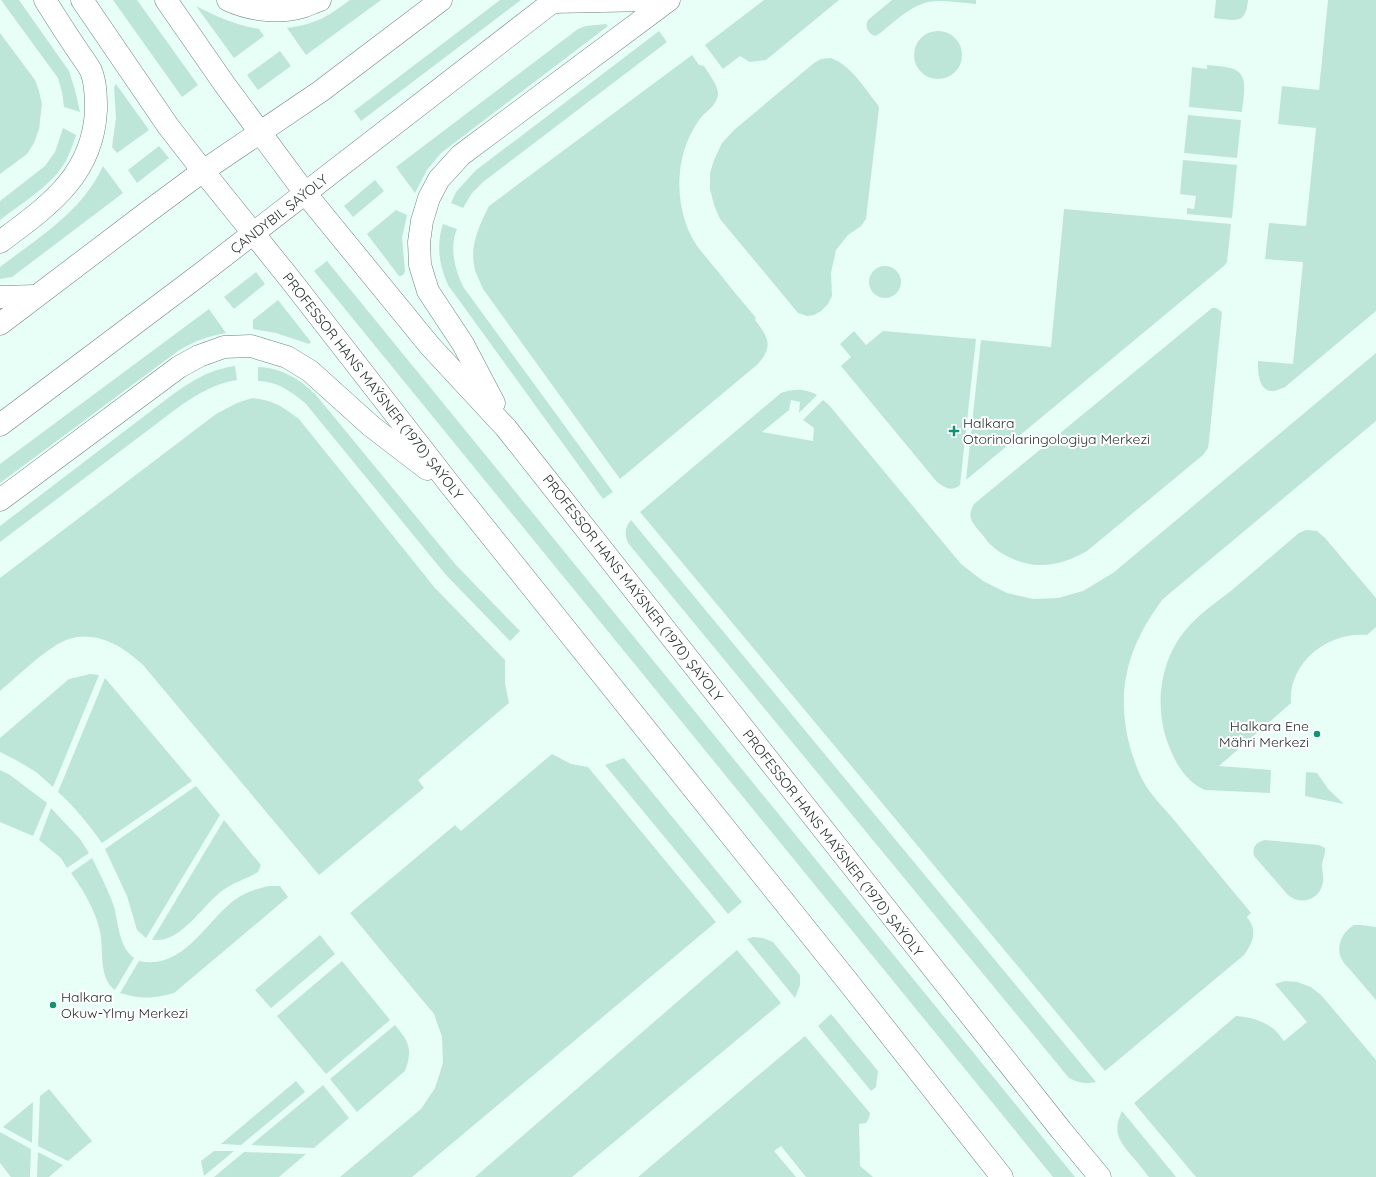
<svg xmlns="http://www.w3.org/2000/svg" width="1376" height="1177" viewBox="0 0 1376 1177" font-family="Quicksand,sans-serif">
<rect width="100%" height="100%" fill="#e8fff7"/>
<g fill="#bde6d8">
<path d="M1 0H19L69 71 75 90 80 112 64 107 62 92 58 78Z"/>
<path d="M113 0H137L198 85 182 97Z"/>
<path d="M350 0H381L306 55 287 28C316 24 327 17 350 0Z"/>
<path d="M500 0H521L361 121 354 111Z"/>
<path d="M764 0H839L766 60 750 62 740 56 723 69 705 45Z"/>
<path d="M892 0H976V4C963 3 951 1 938 1 914 1 897 20 879 34L875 36C868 33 864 27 868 20Z"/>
<path d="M1216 0H1248C1246 26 1234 20 1214 18Z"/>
<path d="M1328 0H1376V311L1285 387C1282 388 1278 390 1275 391 1258 393 1258 372 1258 361L1293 364 1303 262 1265 259 1269 223 1306 226 1316 128 1278 124 1282 86 1319 90Z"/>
<path d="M196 6C217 17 236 25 259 29L264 36 234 58Z"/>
<path d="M606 24 608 26 441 153 427 170 415 193 396 167 578 29 586 26Z"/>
<circle cx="938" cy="55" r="24"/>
<path d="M659 31 667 42 483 182 472 193 463 208 451 203 456 192 475 171Z"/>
<path d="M0 33 35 80 39 91 42 104 39 129 34 143 27 154 0 174Z"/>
<path d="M280 51 291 66 258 90 247 75Z"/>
<path d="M692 55 699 65 704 66C709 74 717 84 718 93 718 105 705 112 699 120 678 150 674 189 686 224 692 242 704 255 716 269 729 286 743 302 756 318L755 320C768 337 774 346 758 364L620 479 483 289C480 281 475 273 474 265 470 244 480 224 489 206Z"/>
<path d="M831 58C852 66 864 88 878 105L879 108 866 219 861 226 848 235 836 250 831 273 832 296 828 304 821 311 814 315 807 316 798 313 720 219 714 205 710 189V173L714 160 722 143 734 130 814 63 821 59Z"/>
<path d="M1207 65C1215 66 1223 66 1230 68 1251 72 1243 97 1242 112L1189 107 1192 67 1207 69Z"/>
<path d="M116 84 149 130 117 153 112 147 116 118 114 87Z"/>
<path d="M1188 115 1241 120 1237 158 1184 153Z"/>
<path d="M63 128 76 135C72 146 69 158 62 167 49 187 19 205 0 220V201L45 166 55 152Z"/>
<path d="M159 146 169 158 137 183 128 170Z"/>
<path d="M1183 160 1237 165 1232 218 1187 214V208L1194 209 1196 196 1180 194Z"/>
<path d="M103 166 123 193 12 277 0 279V267C39 237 82 212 103 166Z"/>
<path d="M375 180 384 191 353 217 344 206Z"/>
<path d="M1064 209 1231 224 1227 262 1225 265 966 480 981 340 1051 347Z"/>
<path d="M396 210 407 215 402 238 405 271 404 274 401 276H399L367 234Z"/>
<path d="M443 224 457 229C449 248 455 271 464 288L613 492 603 499 448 285C439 265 436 245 443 224Z"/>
<path d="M327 261 1075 1177H1053L314 271Z"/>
<circle cx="885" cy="282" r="16"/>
<path d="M256 272 265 284 234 309 224 297Z"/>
<path d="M278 300 311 342 309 344 276 333 253 329V320Z"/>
<path d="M1212 308H1216L1222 312 1209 441 1208 448 1203 455 1087 551C1073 559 1058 565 1040 565 1024 565 1004 557 992 546 987 542 984 536 980 532 971 521 967 517 974 504Z"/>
<path d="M209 309 226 333C208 336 194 341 178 351L0 483V464Z"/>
<path d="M854 331 866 345 883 331 976 339 960 485C952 492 945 488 937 482L841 366 851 357 840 344Z"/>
<path d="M1376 353V421L1163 599C1128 645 1115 691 1130 747 1134 760 1139 775 1146 786 1155 800 1169 813 1179 826 1203 855 1227 884 1251 913L1247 917C1258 930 1253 943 1244 955L1105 1071 640 512 781 393C795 389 803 388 817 395L799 413 800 402 791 400 789 410 762 432 813 441 814 428 803 420 823 400 829 405 961 564 983 581 1007 593 1033 599 1058 598 1083 591 1113 573Z"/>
<path d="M235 366 237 380C215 383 198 394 180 406L0 542V526L172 395C194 380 208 370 235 366Z"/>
<path d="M258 367C282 368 300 379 316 395L456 565 520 631 510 641 446 575 306 404C292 392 277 381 258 381Z"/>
<path d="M252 398C273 400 282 406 299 419L435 588 505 660V683L509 703 418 780 424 788 319 875 143 665C124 647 97 630 69 639 49 645 17 677 0 691V578L216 414 237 403Z"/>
<path d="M631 520 1096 1082C1085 1084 1079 1083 1069 1078L628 543C624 533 625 527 631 520Z"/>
<path d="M1306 530 1317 531 1325 538 1376 598V627L1367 635C1329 631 1288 662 1291 703L1219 766 1271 770 1270 793 1205 790C1184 781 1173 759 1166 738 1154 700 1162 654 1190 625 1202 612 1218 601 1232 590 1254 571 1277 552 1299 533Z"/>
<path d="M90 674 99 675 53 787 36 772 16 760 0 752V738L69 679Z"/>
<path d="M105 678 192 781 102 843C89 825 75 807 58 792Z"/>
<path d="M552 754 571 764 588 767 716 922 412 1177H340L421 1109 435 1088 443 1063 442 1037 434 1014 350 913 455 825 461 831Z"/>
<path d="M624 758 742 902 728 914 605 765Z"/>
<path d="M0 770 10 775 47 803 33 836 0 822Z"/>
<path d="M1306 772 1317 773 1329 790 1344 804 1305 796Z"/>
<path d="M196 786 220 815 146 938 137 930 127 896 105 849Z"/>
<path d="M51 808 80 839 89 853 67 868 61 858 39 840Z"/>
<path d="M224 820 261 865 258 872C246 879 234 882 223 890 206 903 188 930 170 937 165 940 158 940 152 940Z"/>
<path d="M1265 840 1319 845 1325 848C1326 854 1322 860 1322 866 1322 871 1324 877 1323 882 1320 900 1301 906 1288 895L1254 856C1252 847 1256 842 1265 840Z"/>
<path d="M92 858C99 872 106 886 112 901 119 919 117 945 134 958L115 990C98 978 104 950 100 931 95 910 84 891 71 873Z"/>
<path d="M268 886H280L288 897 174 993C152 999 141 999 120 993L139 961C184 971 206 920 236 899 245 892 257 889 268 886Z"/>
<path d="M1354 925H1361L1376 927V1000C1368 991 1360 981 1352 972 1349 968 1344 964 1342 960 1335 947 1342 932 1354 925Z"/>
<path d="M320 935 335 954 271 1008 255 990Z"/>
<path d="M753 937 763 938 773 942 800 975V985L795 998 747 939Z"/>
<path d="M737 950 781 1003 572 1177H475Z"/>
<path d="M342 961 390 1020 326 1074 277 1016Z"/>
<path d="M1285 981 1297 982 1311 987 1322 996 1376 1060V1177H1196L1134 1103 1236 1016C1250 1017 1265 1021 1276 1031 1279 1034 1281 1038 1284 1041L1307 1022 1275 984Z"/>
<path d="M831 1014 878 1071 876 1087 871 1091 818 1026Z"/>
<path d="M395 1025C409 1042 413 1049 405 1071L357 1112 330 1079Z"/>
<path d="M805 1036 870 1113 869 1118 866 1123 859 1124 860 1166 873 1177H806L781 1146 774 1151 796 1177H638Z"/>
<path d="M296 1081 305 1092 241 1145 221 1144Z"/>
<path d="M323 1085 349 1118 314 1148 251 1145Z"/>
<path d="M49 1089 92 1141 68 1161 38 1146 40 1096Z"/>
<path d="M33 1102 32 1143 3 1127Z"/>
<path d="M1122 1111 1176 1177H1149C1143 1169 1137 1162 1130 1154 1118 1139 1113 1131 1122 1111Z"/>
<path d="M0 1132 31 1149 30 1177H11L0 1163Z"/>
<path d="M214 1151H234L204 1176 201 1161Z"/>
<path d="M38 1152 63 1165 49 1177H37Z"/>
<path d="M244 1152 306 1154 279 1177H214Z"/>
</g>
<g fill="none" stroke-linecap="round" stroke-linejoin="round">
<defs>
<g id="minor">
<path d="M82 0 168 126 203 171 290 279 451 486 845 978 1002 1177"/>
<path d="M166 0 225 85 305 193 430 346 506 428 1061 1130 1100 1177"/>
<path d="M228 0C250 10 278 14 302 7 308 5 314 2 320 0"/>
<path d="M553 2 650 0"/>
<path d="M0 242C48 206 93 176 96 110 96 98 96 83 91 71 87 63 81 56 76 48 65 32 55 16 45 0"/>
<path d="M0 297 36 296"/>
<path d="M494 403 463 344 428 291 420 265 419 242 422 221 429 198 439 179 461 155 669 0"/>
<path d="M0 500 179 367 199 356 224 347 251 346 287 357 310 371 371 426 427 469"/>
</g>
<g id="secondary">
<path d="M0 324 149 211 203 171 321 91 441 0"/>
<path d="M0 425 198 276 555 0"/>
</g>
</defs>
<use href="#minor" stroke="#6e827b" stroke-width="23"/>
<use href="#secondary" stroke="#6e827b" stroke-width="23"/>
<use href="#minor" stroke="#fff" stroke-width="22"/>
<use href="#secondary" stroke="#fff" stroke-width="22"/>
</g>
<g fill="#179176" stroke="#fff" stroke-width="1.5">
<path d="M952 425h4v4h4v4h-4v4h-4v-4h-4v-4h4z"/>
<circle cx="1317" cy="734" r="4"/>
<circle cx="53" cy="1005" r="4"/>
</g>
<g text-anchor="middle" stroke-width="4" stroke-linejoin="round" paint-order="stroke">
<g font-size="14" fill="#2a3330" stroke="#fff">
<text transform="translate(279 214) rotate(-38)" y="5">ÇANDYBIL ŞAÝOLY</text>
<text transform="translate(373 386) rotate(52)" y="5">PROFESSOR HANS MAÝSNER (1970) ŞAÝOLY</text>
<text transform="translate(633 588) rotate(52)" y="5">PROFESSOR HANS MAÝSNER (1970) ŞAÝOLY</text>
<text transform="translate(833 843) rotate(52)" y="5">PROFESSOR HANS MAÝSNER (1970) ŞAÝOLY</text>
</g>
<g font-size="14" fill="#2a3330" stroke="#fff" text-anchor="start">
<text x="963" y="428">Halkara<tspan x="963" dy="16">Otorinolaringologiya Merkezi</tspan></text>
<text x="1309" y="731" text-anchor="end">Halkara Ene<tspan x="1309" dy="16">Mähri Merkezi</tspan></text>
<text x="61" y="1002">Halkara<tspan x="61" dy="16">Okuw-Ylmy Merkezi</tspan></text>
</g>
</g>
</svg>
